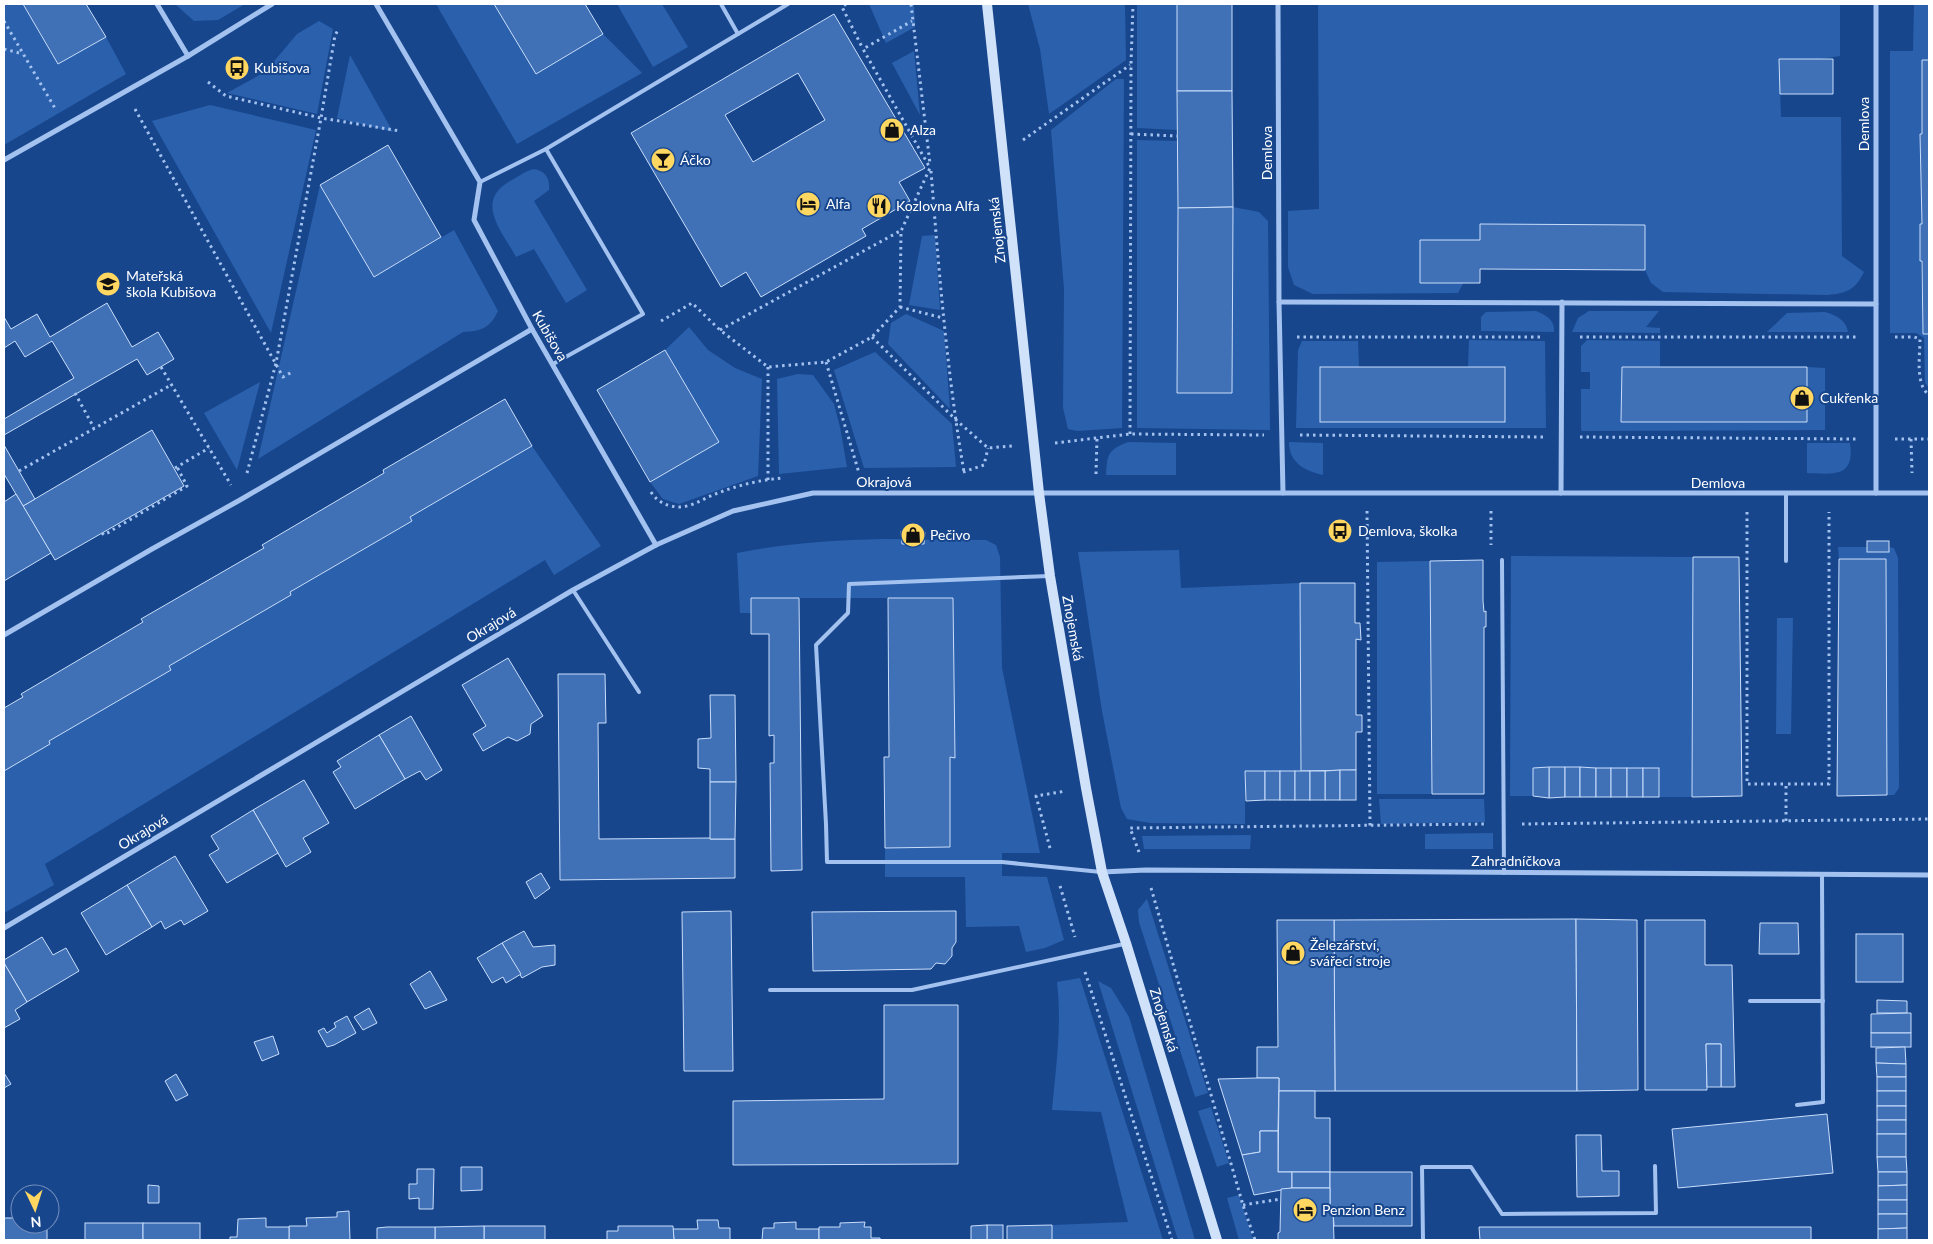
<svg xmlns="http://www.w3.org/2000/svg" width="1933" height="1244" viewBox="0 0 1933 1244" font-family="Lato,sans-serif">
<rect width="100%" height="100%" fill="#17468d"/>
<g fill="#2a60ac">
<path d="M4 4H23L58 64 106 37 126 74 4 145Z"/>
<path d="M175 4H245L218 20 194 21Z"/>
<path d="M436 4H494L536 74 603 34 642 73 517 144Z"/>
<path d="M617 4H662L688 47 653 67Z"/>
<path d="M869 4H914L915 27 886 43Z"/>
<path d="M1028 4H1125L1126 60 1049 114 1040 49Z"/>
<path d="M1137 4H1177V130L1137 128Z"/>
<path d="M1318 4H1840V56L1820 59H1779L1781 117H1841L1842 256 1864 272C1855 290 1847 293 1828 295L1663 292 1651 283 1645 270V225L1480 224V240H1420V282H1464L1458 293 1313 294 1294 285 1288 267V211L1319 209Z"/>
<path d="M1914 4H1929V60H1922V134H1920L1922 224 1920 225 1923 334H1929V388L1925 383 1924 338 1916 333H1890V51H1913Z"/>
<path d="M319 21 333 29 317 114 227 93 265 72 297 34Z"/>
<path d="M914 51 920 115 892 63Z"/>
<path d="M350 55 393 132 337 118Z"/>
<path d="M1116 79H1124L1122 428 1077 431 1068 429 1063 408 1064 289 1051 130Z"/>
<path d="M210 105 316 130 271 333 152 121Z"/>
<path d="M1137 140 1178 141V393H1232L1233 207 1259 212 1268 221 1270 430 1137 428Z"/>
<path d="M534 169C546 171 550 179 549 190L534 201 587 290 566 303 534 249 516 257C502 231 474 202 510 181 518 177 525 171 534 169Z"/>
<path d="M320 185 374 277 454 230 498 311C490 328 482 331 463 332L258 459Z"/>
<path d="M935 235 940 310 909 305 922 236Z"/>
<path d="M1536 311C1546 315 1555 320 1554 332L1481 331V317L1486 312Z"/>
<path d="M1589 311H1659L1646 327 1660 328V333L1572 332 1578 318Z"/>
<path d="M1825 312C1836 315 1846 320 1848 332H1767L1787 313Z"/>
<path d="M906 314 944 331 950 409 888 344 891 323Z"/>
<path d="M689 327 708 350 735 368 762 379 758 476 679 504 663 499 650 482 719 442 665 350Z"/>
<path d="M1469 340 1545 341 1546 428H1296L1298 350 1302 341H1358L1359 367H1320V422H1505V367H1468Z"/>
<path d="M1587 340 1660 341V367H1622L1621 422H1806L1807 367 1825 368V430L1582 431 1581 429V389H1590V372H1581V346Z"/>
<path d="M875 352 952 424 956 467 864 468 834 370Z"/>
<path d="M798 374 813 375 834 404 840 427 847 467 779 474 777 379Z"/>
<path d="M260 382 237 470 204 413Z"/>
<path d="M1128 442 1176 443V475H1106C1107 454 1108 450 1128 442Z"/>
<path d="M1289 442 1323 443V475C1305 471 1289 463 1289 442Z"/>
<path d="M1807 443H1850C1855 478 1834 474 1807 473Z"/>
<path d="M532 446 601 546 554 575 545 560 45 864 54 885 4 913V771L50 744 49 741 171 670 169 666 291 595 290 592 412 521 410 517Z"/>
<path d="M884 539 986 540 996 545 1000 557 1002 668 1040 853H1002V876L1047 877 1064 940 1045 948 1026 952 1019 926 966 927 965 877H885V848L950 847V757H955L953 598H751V613H740L737 553C789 543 832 540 884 539Z"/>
<path d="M1838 547H1886L1894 548 1898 558 1899 788 1894 795H1887L1886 559H1839Z"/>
<path d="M1179 550 1181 588 1300 583 1301 771H1245V824L1150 823 1127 819 1121 808 1102 711 1078 552Z"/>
<path d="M1511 556 1693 557 1692 797H1659V768H1533V796H1510Z"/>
<path d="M1430 561 1432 794H1377V562Z"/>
<path d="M1777 618H1793L1791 734H1776Z"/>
<path d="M1379 799H1484L1485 822 1381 824Z"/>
<path d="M1493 833V849H1425V834Z"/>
<path d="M1251 835 1250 849H1144L1142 836Z"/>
<path d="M1147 899 1208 1093 1195 1097 1139 922 1138 910Z"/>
<path d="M1080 978 1163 1240H1052V1225L1128 1222 1101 1112 1052 1110C1056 1067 1062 1025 1057 982Z"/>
<path d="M1098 981 1111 988 1129 1017 1195 1240H1178Z"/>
<path d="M1211 1107 1229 1163 1217 1167 1198 1111Z"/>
<path d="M1239 1195 1253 1240H1239L1227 1198Z"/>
</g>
<g fill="#4070b6" stroke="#c9defb" fill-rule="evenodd">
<path d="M23 4H86L106 37 58 64Z"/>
<path d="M494 4H585L603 34 536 74Z"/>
<rect x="1177" y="4" width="55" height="87"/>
<path d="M834 14 925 168 899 182 910 201 862 229 866 236 761 297 746 272 721 287 631 133ZM798 73 825 120 753 162 725 115Z"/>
<path d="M1779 59H1833V94H1780Z"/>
<path d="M1922 60H1929V334H1923L1922 261H1920V224H1922L1920 134H1922Z"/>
<path d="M1177 91H1232L1233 207 1178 208Z"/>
<path d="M388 145 441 237 374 277 320 185Z"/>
<path d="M1233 207 1232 393H1177L1178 208Z"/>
<path d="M1480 224 1645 225V270L1480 269V283H1420V240H1480Z"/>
<path d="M107 303 132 347 158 332 174 359 147 375 137 359 4 435V419L74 378 52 341 25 357 15 341 4 348V317L11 329 37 314 50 337Z"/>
<path d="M665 350 719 442 650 482 597 390Z"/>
<rect x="1320" y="367" width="185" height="55"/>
<path d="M1622 367H1807V422H1621Z"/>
<path d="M505 399 532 446 410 517 412 521 290 592 291 595 169 666 171 670 49 741 50 744 4 771V708L23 697 21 694 143 622 141 619 264 548 262 545 384 473 383 470Z"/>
<path d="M152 430 184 486 55 560 23 506Z"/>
<path d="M4 445 35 499 23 506 4 474Z"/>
<path d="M16 494 51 553 4 581V502Z"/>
<path d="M901 531 925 532 924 544H902Z"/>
<rect x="1867" y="541" width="22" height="11"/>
<path d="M1693 557H1739L1742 796 1692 797Z"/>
<path d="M1839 559H1886L1887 795 1837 796Z"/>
<path d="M1483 560V601L1484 612 1486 611V627H1484V794H1432L1430 561Z"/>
<path d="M1300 583H1355V623H1360L1361 640 1356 639V715H1362V732H1356V770L1301 771Z"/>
<path d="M751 598H799L802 870 771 871 770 763H774V735L769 736V634H751Z"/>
<path d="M888 598H953L955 758 950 757V847L885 848 884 757H889Z"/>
<path d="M508 658 543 716 531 724 530 734 517 741 508 737 483 751 473 734 486 726 462 685Z"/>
<path d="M558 674H605L606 723H598L599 839 710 838V839H735V878L560 880Z"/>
<path d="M710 695H735L736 782H710V769L698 768V739L711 738Z"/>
<path d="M411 716 442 770 426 780 420 771 405 779 379 735Z"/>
<path d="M379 735 405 779 355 809 333 772 341 767 337 761Z"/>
<path d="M1549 767H1565V797L1549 798Z"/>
<path d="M1549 767V798L1533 796V768Z"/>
<rect x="1565" y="767" width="15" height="30"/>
<path d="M1580 767 1596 768V797H1580Z"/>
<rect x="1596" y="768" width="15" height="29"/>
<rect x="1611" y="768" width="16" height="29"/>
<rect x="1627" y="768" width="16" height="29"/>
<rect x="1643" y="768" width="16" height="29"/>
<path d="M1340 770V800H1325V771Z"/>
<rect x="1340" y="770" width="16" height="30"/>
<path d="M1245 771H1265V800L1246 801Z"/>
<rect x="1265" y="771" width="15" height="29"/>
<rect x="1280" y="771" width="15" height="29"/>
<rect x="1295" y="771" width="15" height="29"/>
<rect x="1310" y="771" width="15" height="29"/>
<path d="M304 780 329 823 303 838 311 852 286 867 253 810Z"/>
<path d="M710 782H736L735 839H710Z"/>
<path d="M253 810 278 853 227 883 209 855 219 849 211 836Z"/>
<path d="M175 856 208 911 184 925 181 920 165 929 161 921 152 927 127 885Z"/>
<path d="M541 873 550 888 535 899 526 882Z"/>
<path d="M127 885 152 927 106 955 81 913Z"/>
<path d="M731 911 733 1071H684L682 912Z"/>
<path d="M956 911V942L952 948V956L945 964 936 963 931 969 813 971 812 912Z"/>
<path d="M1576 919 1577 1091H1335L1334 920Z"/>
<path d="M1576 919 1637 920 1638 1090 1577 1091Z"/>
<path d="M1277 920H1334L1335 1091H1279V1078H1257V1047H1278Z"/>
<path d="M1645 920H1705V965H1732L1735 1087H1721V1044H1706L1707 1090H1645Z"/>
<path d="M1760 923H1798L1799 954H1759Z"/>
<path d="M524 931 533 947 555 945V965L542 967 522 978 502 943Z"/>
<rect x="1856" y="934" width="47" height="48"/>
<path d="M42 937 53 955 66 948 79 971 27 1002 4 963V960Z"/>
<path d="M502 943 521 974 506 983 503 977 492 983 477 958Z"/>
<path d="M4 963 27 1002 15 1010 20 1019 4 1028Z"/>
<path d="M430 971 447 1000 425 1009 410 984Z"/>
<path d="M1877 1000 1907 1001V1013H1877Z"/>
<path d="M884 1005H958V1164L733 1165V1101L884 1099Z"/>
<path d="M369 1008 377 1023 363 1030 354 1017Z"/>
<path d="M1911 1013V1033H1871V1014Z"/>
<path d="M347 1016 356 1033 334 1045 327 1047 318 1031 324 1028 327 1033 336 1027 334 1023Z"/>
<rect x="1871" y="1033" width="40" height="14"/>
<path d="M273 1036 279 1054 262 1061 254 1042Z"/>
<path d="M1706 1044H1721V1087H1707Z"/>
<path d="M1905 1047 1906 1064 1876 1063V1048Z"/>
<path d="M1876 1063 1906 1064V1077H1877Z"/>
<path d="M4 1073 11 1084 4 1088Z"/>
<path d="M176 1074 188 1095 176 1101 165 1081Z"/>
<rect x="1877" y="1077" width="29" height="14"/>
<path d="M1257 1078H1279L1278 1131H1260V1152L1242 1155 1218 1079Z"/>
<path d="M1279 1091H1315V1118H1330V1172H1278Z"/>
<rect x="1877" y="1091" width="29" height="15"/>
<rect x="1877" y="1106" width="29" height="14"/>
<path d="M1827 1114 1833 1173 1678 1188 1672 1129Z"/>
<rect x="1877" y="1120" width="29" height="14"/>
<path d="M1260 1131H1278V1172H1292V1188L1254 1195 1242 1155 1260 1152Z"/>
<rect x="1877" y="1134" width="29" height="23"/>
<path d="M1576 1135H1601L1602 1171H1619V1196L1577 1197Z"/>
<path d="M1877 1157H1906L1907 1172H1878Z"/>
<path d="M461 1167H482V1190L461 1191Z"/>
<path d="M417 1169H434L433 1209H419V1198L409 1199V1184H417Z"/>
<rect x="1292" y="1172" width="38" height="16"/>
<path d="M1330 1172H1412V1226H1334L1333 1210H1330Z"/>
<path d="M1878 1172H1907V1185L1878 1186Z"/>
<path d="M148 1185 159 1186V1203H148Z"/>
<path d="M1907 1185V1200H1878V1186Z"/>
<path d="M1292 1188H1330V1210H1333L1334 1240H1278V1233L1280 1232 1281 1189Z"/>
<rect x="1878" y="1200" width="29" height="14"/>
<path d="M349 1211 350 1240H289V1226H307L306 1218 337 1217V1212Z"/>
<path d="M1878 1214H1907V1228L1878 1229Z"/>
<path d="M4 1218H20V1224H47V1240H4Z"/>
<path d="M266 1218V1227H289V1240H230V1237H237L238 1219Z"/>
<path d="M697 1220H718L719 1228H730V1240H674L673 1229H698Z"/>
<path d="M796 1222V1229H819V1240H762L763 1228H774V1223Z"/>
<path d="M865 1222 864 1227H871V1238H880V1240H819V1227H840V1223Z"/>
<rect x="85" y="1223" width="58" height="17"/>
<rect x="143" y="1223" width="57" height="17"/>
<rect x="987" y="1225" width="16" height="15"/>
<path d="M987 1225V1240H971V1226Z"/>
<path d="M1052 1225V1240H1007V1226Z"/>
<rect x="484" y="1226" width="61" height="14"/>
<path d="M484 1226V1240H435V1227Z"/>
<path d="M618 1226H673L674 1240H607V1231H618Z"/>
<path d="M387 1227H435V1240H377V1228Z"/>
<path d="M1479 1227H1811V1240H1480Z"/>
<path d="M1907 1228V1240H1878V1229Z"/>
</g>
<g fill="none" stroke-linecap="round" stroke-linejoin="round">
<g stroke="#a3c2ef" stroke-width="3" stroke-dasharray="2.5 4" stroke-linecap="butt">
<path d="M846 4 842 7 863 49"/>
<path d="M911 4 930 164"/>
<path d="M4 21 56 110"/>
<path d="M4 49 23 54"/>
<path d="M208 82 226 96 321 118 400 131"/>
<path d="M135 109 283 377 292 372"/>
<path d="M1131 134 1178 136"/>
<path d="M1023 140 1130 65"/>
<path d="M931 171C939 272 947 373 964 472"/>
<path d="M900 307 943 318"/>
<path d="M661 321 692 303 720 330 768 367 826 362 872 337 900 307 901 231 930 168 863 49 912 21"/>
<path d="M720 330 900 231"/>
<path d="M872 337 955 419 988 448 1012 446"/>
<path d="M1297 337H1544"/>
<path d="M1580 337H1856"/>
<path d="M1895 337H1914L1920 339C1920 356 1915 384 1929 395"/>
<path d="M826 362 859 473"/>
<path d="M161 367 231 485"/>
<path d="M768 367V482"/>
<path d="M75 393 94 428"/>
<path d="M1130 434 1131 64 1133 4"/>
<path d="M1300 435 1544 437"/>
<path d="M1580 437 1856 439"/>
<path d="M1895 439H1929"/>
<path d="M1911 439 1912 473"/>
<path d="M1055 443 1130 434 1264 435"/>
<path d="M175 468 209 448"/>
<path d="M19 471 171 385"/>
<path d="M963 472 984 465 988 448"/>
<path d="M247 473 276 363 321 118 335 35 339 29"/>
<path d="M1096 474 1097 438"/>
<path d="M651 492C658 503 669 507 681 507 694 506 706 497 718 493 739 485 760 480 782 478"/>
<path d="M1367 511 1370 826"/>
<path d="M1491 511V545"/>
<path d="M1747 512V784H1786"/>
<path d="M102 533 104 535 187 486 177 467"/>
<path d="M1786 821V784H1829V512"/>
<path d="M1522 824 1929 819"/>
<path d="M1050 848 1036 796 1066 791"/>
<path d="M1139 852 1130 828 1486 824"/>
<path d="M1060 886 1075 937"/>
<path d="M1151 888 1243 1205 1255 1240"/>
<path d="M1085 972 1172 1240"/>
<path d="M1243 1205 1281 1199"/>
</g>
<g stroke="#a3c2ef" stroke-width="4">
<path d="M721 4 738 34"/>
<path d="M546 149 643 314 553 364"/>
<path d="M480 182 546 149 788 4"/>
<path d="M1502 560 1504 873"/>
<path d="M1786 561V494"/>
<path d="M1050 576 849 584 848 613 816 645 826 824 827 862H1002L1101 872"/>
<path d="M573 590 639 692"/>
<path d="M770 990H912L1124 944"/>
<path d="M1750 1001H1823"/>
<path d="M1797 1105 1823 1102 1822 875"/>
<path d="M1423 1240 1422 1167H1471L1502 1214 1656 1213 1655 1166"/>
</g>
<g stroke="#a3c2ef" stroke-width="5">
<path d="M157 4 188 56"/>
<path d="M376 4 480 182 474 220 532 329 656 545"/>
<path d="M1278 4 1279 302 1283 493"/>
<path d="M1876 4V493"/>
<path d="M4 160 188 56 272 4"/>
<path d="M1279 302 1876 304"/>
<path d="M1561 493 1562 302"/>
<path d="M4 635 152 549 240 500 532 329"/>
<path d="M1102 872 1146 870 1929 875"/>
<path d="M4 928 573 590 656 545 733 511 813 493H1929"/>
</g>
<path stroke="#d0e1fa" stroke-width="10" d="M987 4 1039 493 1050 576 1086 788 1102 872 1126 943 1217 1240"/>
</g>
<defs>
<symbol id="bus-disc" viewBox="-11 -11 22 22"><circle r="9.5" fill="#ffd761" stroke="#17468d"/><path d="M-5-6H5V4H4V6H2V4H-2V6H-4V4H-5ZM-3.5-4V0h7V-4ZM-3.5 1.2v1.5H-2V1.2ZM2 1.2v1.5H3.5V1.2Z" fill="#111"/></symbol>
<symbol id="shop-disc" viewBox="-11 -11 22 22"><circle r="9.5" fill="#ffd761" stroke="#17468d"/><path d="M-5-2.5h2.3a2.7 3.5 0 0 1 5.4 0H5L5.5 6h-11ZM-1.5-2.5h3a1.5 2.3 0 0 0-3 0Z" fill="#111"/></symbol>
<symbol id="bar-disc" viewBox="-11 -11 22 22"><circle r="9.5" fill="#ffd761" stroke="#17468d"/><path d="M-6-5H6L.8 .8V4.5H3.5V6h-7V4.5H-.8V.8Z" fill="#111"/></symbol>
<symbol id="hotel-disc" viewBox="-11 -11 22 22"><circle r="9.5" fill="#ffd761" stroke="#17468d"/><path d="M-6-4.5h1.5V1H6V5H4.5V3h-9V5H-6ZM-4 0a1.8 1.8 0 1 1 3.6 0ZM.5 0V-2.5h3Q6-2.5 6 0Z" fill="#111"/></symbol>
<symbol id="restaurant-disc" viewBox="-11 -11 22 22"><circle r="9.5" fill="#ffd761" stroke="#17468d"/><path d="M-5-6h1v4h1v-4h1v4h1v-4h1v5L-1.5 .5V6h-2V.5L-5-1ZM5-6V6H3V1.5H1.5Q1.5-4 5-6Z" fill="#111"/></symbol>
<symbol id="school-disc" viewBox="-11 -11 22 22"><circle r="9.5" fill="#ffd761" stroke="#17468d"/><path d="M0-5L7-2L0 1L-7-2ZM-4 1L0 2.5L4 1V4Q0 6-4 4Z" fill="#111"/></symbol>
</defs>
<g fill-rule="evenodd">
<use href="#bus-disc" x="223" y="54" width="28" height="28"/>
<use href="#shop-disc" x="878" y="116" width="28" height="28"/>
<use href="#bar-disc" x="649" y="146" width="28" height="28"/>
<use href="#hotel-disc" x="794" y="190" width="28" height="28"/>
<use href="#restaurant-disc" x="865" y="192" width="28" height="28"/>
<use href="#school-disc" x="94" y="270" width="28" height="28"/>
<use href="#shop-disc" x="1788" y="384" width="28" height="28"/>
<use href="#bus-disc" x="1326" y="517" width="28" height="28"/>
<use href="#shop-disc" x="899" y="521" width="28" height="28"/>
<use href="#shop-disc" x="1279" y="939" width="28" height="28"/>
<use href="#hotel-disc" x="1291" y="1196" width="28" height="28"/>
</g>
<g text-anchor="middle" stroke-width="4" stroke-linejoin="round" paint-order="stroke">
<g font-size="14" fill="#fff" stroke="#17468d" text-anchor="start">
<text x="254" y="73">Kubišova</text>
<text x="910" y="135">Alza</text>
<text x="680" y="165">Áčko</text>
<text x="826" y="209">Alfa</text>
<text x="896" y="211">Kozlovna Alfa</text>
<text x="126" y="281">Mateřská<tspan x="126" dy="16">škola Kubišova</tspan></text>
<text x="1820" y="403">Cukřenka</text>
<text x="1358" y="536">Demlova, školka</text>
<text x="930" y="540">Pečivo</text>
<text x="1310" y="950">Železářství,<tspan x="1310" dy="16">svářecí stroje</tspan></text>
<text x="1322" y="1215">Penzion Benz</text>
</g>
<g font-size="14" fill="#fff" stroke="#17468d">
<text transform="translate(1864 124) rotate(-90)" y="5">Demlova</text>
<text transform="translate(1267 153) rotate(-90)" y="5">Demlova</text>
<text transform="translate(997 230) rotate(-96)" y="5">Znojemská</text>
<text transform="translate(550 336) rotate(60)" y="5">Kubišova</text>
<text x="884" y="487">Okrajová</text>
<text x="1718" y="488">Demlova</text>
<text transform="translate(491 625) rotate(-31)" y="5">Okrajová</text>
<text transform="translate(1073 628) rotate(80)" y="5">Znojemská</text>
<text transform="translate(143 832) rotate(-31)" y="5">Okrajová</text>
<text x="1516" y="866">Zahradníčkova</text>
<text transform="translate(1164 1020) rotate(73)" y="5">Znojemská</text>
</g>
</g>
<rect width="1933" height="1244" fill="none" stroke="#ffffff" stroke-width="10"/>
<g transform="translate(35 1209) rotate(176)"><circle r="24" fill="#17468d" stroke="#7490bb"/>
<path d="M0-4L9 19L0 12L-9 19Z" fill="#ffd761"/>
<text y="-8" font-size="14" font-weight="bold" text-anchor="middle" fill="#ffffff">N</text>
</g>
</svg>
